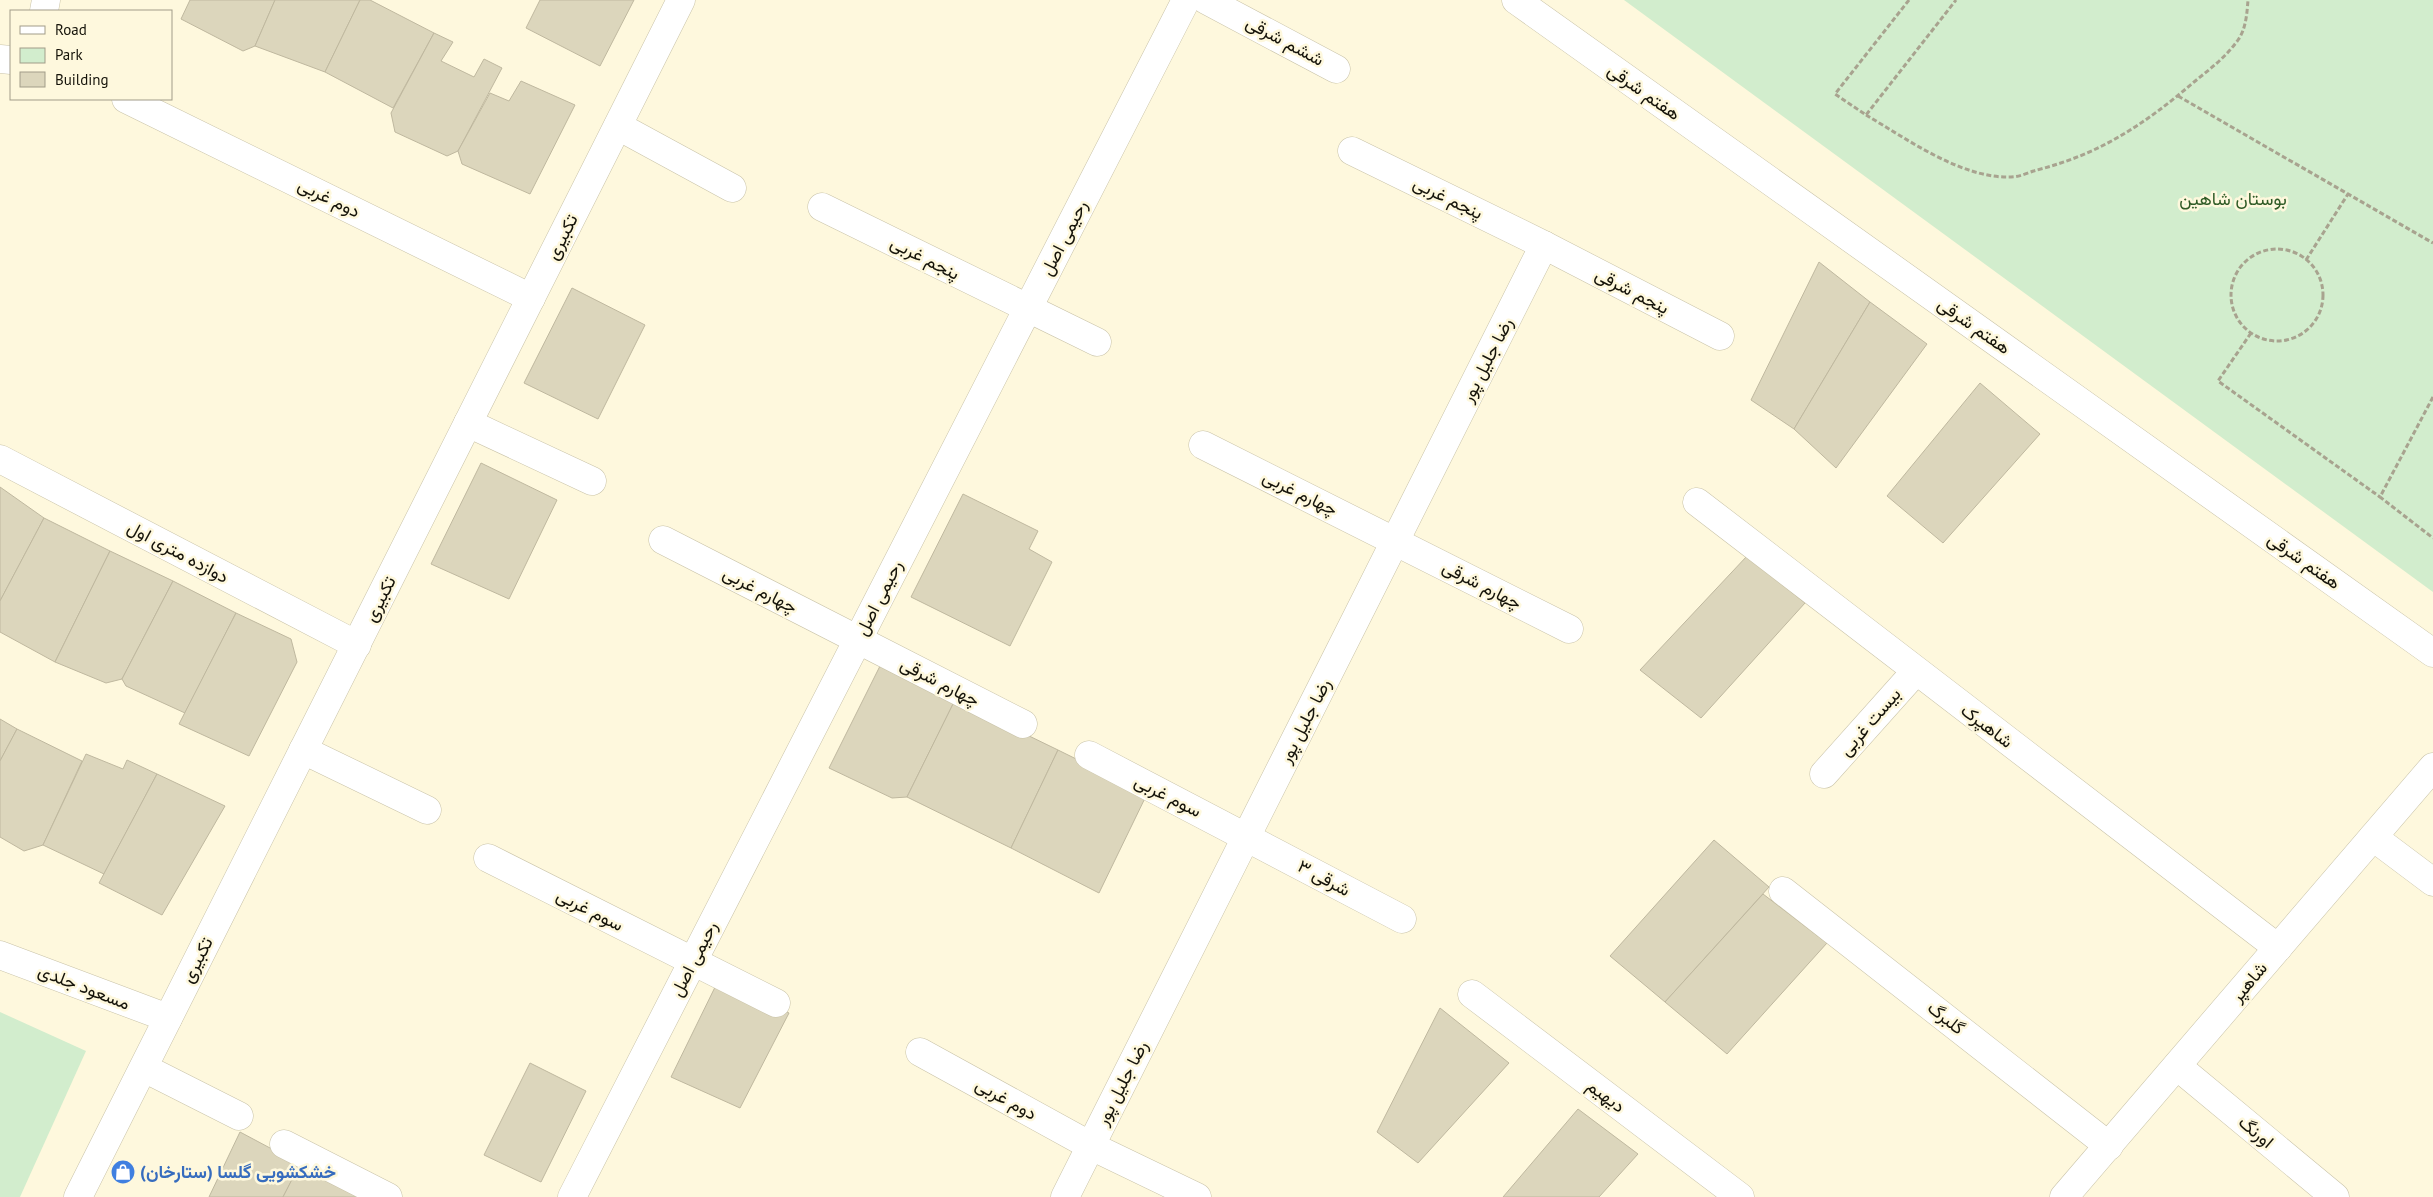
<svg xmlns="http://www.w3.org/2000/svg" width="2433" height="1197" viewBox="0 0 2433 1197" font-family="'PT Sans',Vazirmatn,sans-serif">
<rect width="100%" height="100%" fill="#fef8dd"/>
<g fill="#d2edcd">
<path d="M1624 0H2433V592Z"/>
<path d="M0 1012 86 1051 20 1197H0Z"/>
</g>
<g fill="#dcd6bc" stroke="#bfb89f">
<path d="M190 0H275L255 46 243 51 181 19Z"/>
<path d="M275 0H360L325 72 255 46Z"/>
<path d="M360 0H370L434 33 393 108 325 72Z"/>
<path d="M540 0H634L600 66 526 28Z"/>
<path d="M434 33 453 42 441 61 474 77 484 59 502 68 458 151 447 156 395 132 391 113Z"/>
<path d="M521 81 575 105 530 194 462 164 458 151 490 93 509 101Z"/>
<path d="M1819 262 1870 302 1794 429 1751 400Z"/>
<path d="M572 288 645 325 598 419 524 383Z"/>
<path d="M1870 302 1927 344 1836 468 1794 429Z"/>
<path d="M1980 383 2040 434 1943 543 1887 496Z"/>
<path d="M481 463 557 500 509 599 431 564Z"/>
<path d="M0 487 44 518 0 601Z"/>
<path d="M963 494 1038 531 1029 549 1052 562 1010 646 911 597Z"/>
<path d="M44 518 110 551 55 662 0 632V601Z"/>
<path d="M110 551 173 581 122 679 106 683 55 662Z"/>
<path d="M1747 556 1805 603 1701 718 1640 670Z"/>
<path d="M173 581 236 613 185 713 126 686 122 679Z"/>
<path d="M236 613 291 639 297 662 249 756 179 724Z"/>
<path d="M881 664 955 700 907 797 892 798 829 768Z"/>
<path d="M955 700 1058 750 1011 848 907 797Z"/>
<path d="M0 719 17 729 0 761Z"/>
<path d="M17 729 82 761 43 845 24 851 0 837V761Z"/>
<path d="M1058 750 1147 794 1099 893 1011 848Z"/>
<path d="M86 754 123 769 127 760 157 774 104 874 43 845Z"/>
<path d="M157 774 225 806 162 915 99 883Z"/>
<path d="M1714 840 1769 887 1665 1002 1610 956Z"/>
<path d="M1763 894 1827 943 1727 1054 1665 1002Z"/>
<path d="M719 979 789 1013 740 1108 671 1077Z"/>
<path d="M1440 1008 1509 1063 1418 1163 1377 1132Z"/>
<path d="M530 1063 586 1091 541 1182 484 1155Z"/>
<path d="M1578 1109 1638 1154 1599 1197H1503Z"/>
<path d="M240 1132 300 1164 283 1197H209Z"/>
<path d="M300 1164 360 1197H283Z"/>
</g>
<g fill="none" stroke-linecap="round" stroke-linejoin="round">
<defs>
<g id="minor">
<path d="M1206 0 1336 69"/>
<path d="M1516 0 2433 653"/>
<path d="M44 11 46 0"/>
<path d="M0 59 11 60"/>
<path d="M126 99 531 298"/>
<path d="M618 126 732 188"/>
<path d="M1352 151 1544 245 1720 336"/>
<path d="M822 207 1097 342"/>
<path d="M468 423 592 481"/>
<path d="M1203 445 1569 629"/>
<path d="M0 459 357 645"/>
<path d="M1697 502 2278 948"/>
<path d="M663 540 1023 724"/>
<path d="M303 750 427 810"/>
<path d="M1089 755 1402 919"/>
<path d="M1824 774 1916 671"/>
<path d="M2373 837 2433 882"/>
<path d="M488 858 776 1003"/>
<path d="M1783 891 2109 1146"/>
<path d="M0 955 168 1018"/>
<path d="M1472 994 1740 1197"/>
<path d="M920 1052 1091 1146 1197 1197"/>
<path d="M2177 1066 2335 1197"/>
<path d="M144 1068 239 1116"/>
<path d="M284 1144 388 1197"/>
<path d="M78 1197 681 0"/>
<path d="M572 1197 1186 0"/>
<path d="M1065 1197 1544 245"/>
<path d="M2064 1197 2433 767"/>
</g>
</defs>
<use href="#minor" stroke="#c9c3a9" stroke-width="29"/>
<g stroke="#a8a38f" stroke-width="3" stroke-dasharray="5 2.5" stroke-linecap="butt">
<path d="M1909 0 1835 94 1866 115 1956 0"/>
<path d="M2178 96 2433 243"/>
<path d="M1866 115C1907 139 1962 179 2011 177 2020 177 2029 172 2037 170 2100 154 2145 124 2194 82 2210 69 2226 57 2238 40 2246 29 2247 13 2248 0"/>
<circle cx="2277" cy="295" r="46"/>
<path d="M2306 260 2348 194"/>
<path d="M2251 333 2218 381 2380 497"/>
<path d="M2433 397 2380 497 2433 538"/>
</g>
<use href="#minor" stroke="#fff" stroke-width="28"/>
</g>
<defs>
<symbol id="shop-disc" viewBox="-11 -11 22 22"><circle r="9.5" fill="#3f7fe0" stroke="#fef8dd"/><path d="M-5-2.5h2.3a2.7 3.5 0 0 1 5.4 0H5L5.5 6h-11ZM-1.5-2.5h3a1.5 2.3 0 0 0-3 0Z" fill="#fff"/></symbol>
</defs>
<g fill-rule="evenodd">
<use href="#shop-disc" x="109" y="1158" width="28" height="28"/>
</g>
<g text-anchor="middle" stroke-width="5" stroke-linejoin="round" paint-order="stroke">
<g font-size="18" fill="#15130a" stroke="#fef8dd">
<text transform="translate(1285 41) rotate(28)" y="6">ششم شرقی</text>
<text transform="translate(1644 92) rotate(35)" y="6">هفتم شرقی</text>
<text transform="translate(329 198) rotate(26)" y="6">دوم غربی</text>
<text transform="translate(1448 198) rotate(26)" y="6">پنجم غربی</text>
<text transform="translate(562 237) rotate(-63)" y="6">تکبیری</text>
<text transform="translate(1064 238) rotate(-63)" y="6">رحیمی اصل</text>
<text transform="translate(925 258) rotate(27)" y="6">پنجم غربی</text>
<text transform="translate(1632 291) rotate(27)" y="6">پنجم شرقی</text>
<text transform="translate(1974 326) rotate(35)" y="6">هفتم شرقی</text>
<text transform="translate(1487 360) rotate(-63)" y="6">رضا جلیل پور</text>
<text transform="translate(1300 493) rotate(26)" y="6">چهارم غربی</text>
<text transform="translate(178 552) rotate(28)" y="6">دوازده متری اول</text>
<text transform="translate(2304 561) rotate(35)" y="6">هفتم شرقی</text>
<text transform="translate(1482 585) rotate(27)" y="6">چهارم شرقی</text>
<text transform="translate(760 590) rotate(27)" y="6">چهارم غربی</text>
<text transform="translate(879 598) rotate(-63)" y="6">رحیمی اصل</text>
<text transform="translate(380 599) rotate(-63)" y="6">تکبیری</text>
<text transform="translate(940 682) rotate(27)" y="6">چهارم شرقی</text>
<text transform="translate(1305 721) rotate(-63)" y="6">رضا جلیل پور</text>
<text transform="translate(1870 722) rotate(-49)" y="6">بیست غربی</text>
<text transform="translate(1987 726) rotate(37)" y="6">شاهپرک</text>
<text transform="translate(1168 796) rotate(27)" y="6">سوم غربی</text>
<text transform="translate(1324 878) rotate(28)" y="6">۳ شرقی</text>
<text transform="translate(590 910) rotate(27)" y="6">سوم غربی</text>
<text transform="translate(694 959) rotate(-63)" y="6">رحیمی اصل</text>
<text transform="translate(197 960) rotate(-63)" y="6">تکبیری</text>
<text transform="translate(2249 982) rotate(-50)" y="6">شاهپر</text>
<text transform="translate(84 987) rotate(21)" y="6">مسعود جلدی</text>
<text transform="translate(1946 1018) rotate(38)" y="6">گلبرگ</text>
<text transform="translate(1122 1083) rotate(-63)" y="6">رضا جلیل پور</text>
<text transform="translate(1606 1096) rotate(37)" y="6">دیهیم</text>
<text transform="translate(1006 1099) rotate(29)" y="6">دوم غربی</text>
<text transform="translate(2256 1132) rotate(40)" y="6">اورنگ</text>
</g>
<g font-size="18" fill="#2f5b26" stroke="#fef8dd">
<text x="2233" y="205">بوستان شاهین</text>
</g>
<g font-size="18" font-weight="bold" fill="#366cbe" stroke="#fef8dd" text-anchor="start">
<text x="140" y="1178">خشکشویی گلسا (ستارخان)</text>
</g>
</g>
<rect x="10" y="10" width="162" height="90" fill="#fef8dd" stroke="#a19c89"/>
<rect x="20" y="26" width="25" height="8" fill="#ffffff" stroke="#a19c89"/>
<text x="55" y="35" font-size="15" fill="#15130a">Road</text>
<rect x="20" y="48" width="25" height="15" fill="#d2edcd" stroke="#a19c89"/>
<text x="55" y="60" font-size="15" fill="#15130a">Park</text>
<rect x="20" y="72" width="25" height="15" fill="#dcd6bc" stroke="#a19c89"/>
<text x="55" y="85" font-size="15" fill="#15130a">Building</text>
</svg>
